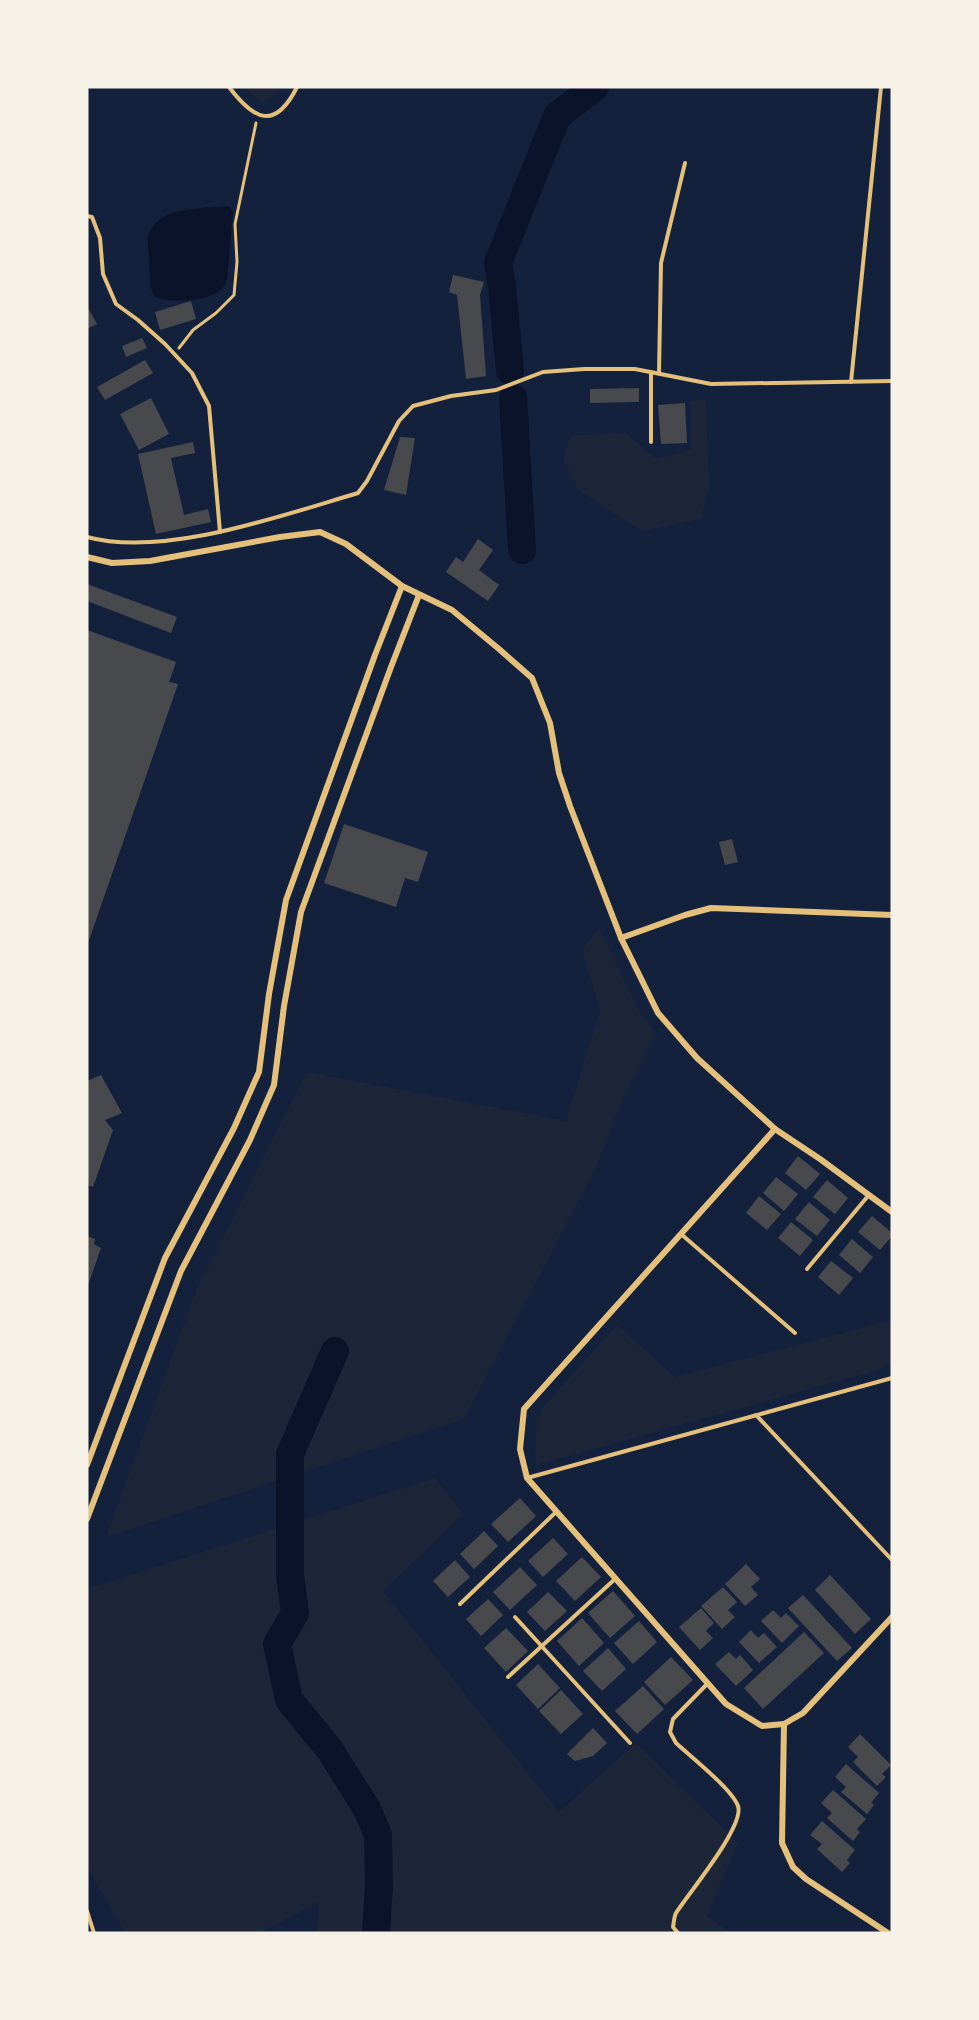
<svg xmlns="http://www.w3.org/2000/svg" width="979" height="2020" viewBox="0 0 979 2020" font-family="'Roboto Condensed',sans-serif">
<rect width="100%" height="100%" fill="#14213d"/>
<g fill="#1d2539">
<path d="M244 87H283L277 94 260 102Z"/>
<path d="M706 399 709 486 701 519 642 531 578 490 563 459 570 436 625 432 656 459 691 450 690 401Z"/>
<path d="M599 927 639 1010 656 1033 624 1096 596 1168 464 1419 106 1537 197 1288 307 1072 566 1121 600 1010 582 951Z"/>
<path d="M892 1320V1362L878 1370 536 1465 535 1435 542 1408 617 1325 675 1377Z"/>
<path d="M435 1478 463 1514 383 1591 559 1812 636 1743 738 1843 707 1916 730 1933H317L319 1902 260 1933H125L91 1874 87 1861V1589Z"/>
</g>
<path fill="#0b132b" d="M225 206 230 207 233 213 227 281C220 302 174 304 155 297 148 286 150 273 149 261 149 254 147 244 148 237 155 206 201 209 225 206Z"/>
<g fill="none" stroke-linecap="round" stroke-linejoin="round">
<g stroke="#0b132b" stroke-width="28">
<path d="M510 371 502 287 498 263 557 116 595 87"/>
<path d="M513 398 522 550"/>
<path d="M335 1351 290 1454V1575L295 1613 277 1644 289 1700 330 1750 367 1809 378 1835 379 1885 376 1933"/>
</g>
</g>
<g fill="#48494c">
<path d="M453 275 484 282 480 295 486 376 466 379 457 295 449 292Z"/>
<path d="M191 301 196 319 160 330 155 312Z"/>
<path d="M87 306 97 324 87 329Z"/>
<path d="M142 338 147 348 126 357 122 346Z"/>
<path d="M145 360 153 373 105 400 97 387Z"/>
<path d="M639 388V402L590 403V389Z"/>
<path d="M151 398 169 434 139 450 120 414Z"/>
<path d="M685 403 687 443 661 444 658 405Z"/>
<path d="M400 437 415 438 406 495 384 490Z"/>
<path d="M193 442 195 453 171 458 184 515 208 509 211 522 156 534 138 454Z"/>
<path d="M478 539 493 550 479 570 499 585 488 601 446 572 456 557 463 562Z"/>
<path d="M87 584 177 617 171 633 87 601Z"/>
<path d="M87 630 176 662 169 682 178 684 87 946Z"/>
<path d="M344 824 428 852 418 882 405 878 396 907 324 883Z"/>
<path d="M732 839 738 862 725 865 719 842Z"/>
<path d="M101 1075 122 1113 105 1120 113 1130 93 1187 87 1185V1081Z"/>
<path d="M798 1156 820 1174 806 1190 785 1173Z"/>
<path d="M776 1177 798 1194 784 1211 763 1193Z"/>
<path d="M827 1180 848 1198 835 1214 813 1197Z"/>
<path d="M759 1196 781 1214 767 1230 746 1213Z"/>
<path d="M809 1202 830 1220 817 1236 795 1219Z"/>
<path d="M872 1216 892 1233V1236L880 1250 858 1232Z"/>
<path d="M791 1222 813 1240 800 1256 778 1238Z"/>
<path d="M87 1236 95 1239 94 1244 101 1248 87 1288Z"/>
<path d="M852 1239 873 1257 860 1273 839 1255Z"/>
<path d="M831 1261 853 1278 839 1295 818 1277Z"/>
<path d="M520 1498 536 1516 508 1542 491 1524Z"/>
<path d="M484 1531 498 1546 474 1569 460 1554Z"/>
<path d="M553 1538 568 1554 543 1577 528 1561Z"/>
<path d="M582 1557 601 1577 575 1601 556 1581Z"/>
<path d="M455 1560 470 1577 448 1597 433 1581Z"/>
<path d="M746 1564 760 1579 751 1587 758 1595 745 1606 725 1584Z"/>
<path d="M520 1567 537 1585 510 1610 493 1592Z"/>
<path d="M830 1575 871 1619 855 1634 815 1590Z"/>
<path d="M723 1587 737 1602 728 1610 735 1617 722 1629 701 1606Z"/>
<path d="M613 1591 635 1616 610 1638 588 1613Z"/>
<path d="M548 1592 567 1611 545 1631 527 1612Z"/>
<path d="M803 1595 852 1648 837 1661 788 1608Z"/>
<path d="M488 1599 503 1615 481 1636 466 1619Z"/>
<path d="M701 1608 714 1623 706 1631 713 1638 700 1650 679 1627Z"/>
<path d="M773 1610 781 1618 786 1613 799 1626 782 1643 761 1621Z"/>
<path d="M582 1618 604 1643 579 1666 557 1641Z"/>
<path d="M639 1621 657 1642 633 1664 614 1643Z"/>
<path d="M506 1628 528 1651 506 1672 484 1648Z"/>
<path d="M751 1630 758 1638 764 1633 777 1647 759 1663 739 1642Z"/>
<path d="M804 1632 824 1653 763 1709 744 1688Z"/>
<path d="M608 1648 626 1669 602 1691 583 1671Z"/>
<path d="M729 1652 736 1659 740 1655 753 1670 736 1686 715 1664Z"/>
<path d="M671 1657 693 1680 665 1705 644 1682Z"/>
<path d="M538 1664 560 1688 538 1709 516 1685Z"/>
<path d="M643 1686 664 1709 637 1734 615 1711Z"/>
<path d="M561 1690 583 1714 561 1734 539 1711Z"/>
<path d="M593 1728 607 1743 593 1756 575 1761 567 1754Z"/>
<path d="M860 1734 891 1765 882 1774 886 1777 877 1786 853 1762 858 1757 848 1747Z"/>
<path d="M846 1764 879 1793 871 1803 874 1805 867 1814 841 1792 846 1787 835 1777Z"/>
<path d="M833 1790 866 1819 857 1829 860 1832 853 1841 827 1818 832 1813 821 1803Z"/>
<path d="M822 1821 855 1850 847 1860 850 1863 842 1872 817 1849 822 1844 810 1835Z"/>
</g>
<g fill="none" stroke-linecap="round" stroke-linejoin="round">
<path stroke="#e5c07b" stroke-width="3" d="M179 348 193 330 216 313 234 295 237 262 235 224 256 123"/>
<g stroke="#e5c07b" stroke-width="4">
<path d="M229 87C254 120 275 131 297 87"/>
<path d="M87 216 92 217 100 238 103 274 116 304 138 320 165 344 192 373 209 406 220 532"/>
<path d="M659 373 661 263 685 163"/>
<path d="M851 382 881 87"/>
<path d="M651 442V372"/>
<path d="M87 537C164 558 283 515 358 493L367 481 399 421 413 406 451 396 496 390 543 372 584 369H635L711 384 892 381"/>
<path d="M681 1234 795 1333"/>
<path d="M807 1269 868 1196"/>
<path d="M756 1415 892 1560"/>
<path d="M527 1478 892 1378"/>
<path d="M460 1604 556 1512"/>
<path d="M515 1617 630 1743"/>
<path d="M508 1677 615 1579"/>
<path d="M87 1911 94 1933"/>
<path d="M678 1933 673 1927C674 1922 674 1917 676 1913 688 1894 745 1826 738 1806 732 1789 690 1756 676 1743L670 1732 673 1719 708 1683"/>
</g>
<g stroke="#e5c07b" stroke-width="6">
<path d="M87 557 112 563 150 561 280 537 320 532 346 544 402 586 452 610 499 649 532 678 550 723 559 773 570 806 621 938 658 1013 697 1058 775 1129 820 1159 892 1212"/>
<path d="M621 938 685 915 711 908 892 915"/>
<path d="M775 1129 524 1409 520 1449 527 1478 726 1704 762 1726 784 1724 803 1713 892 1617"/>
<path d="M87 1465 165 1258 234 1128 259 1072 269 994 286 900 375 655 402 586"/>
<path d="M87 1519 181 1271 250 1140 274 1085 284 1006 301 912 391 667 419 595"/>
<path d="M784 1724 782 1843 793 1867 806 1879 888 1933"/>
</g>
</g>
<rect width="979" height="2020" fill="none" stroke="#f6f1e7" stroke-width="177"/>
</svg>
